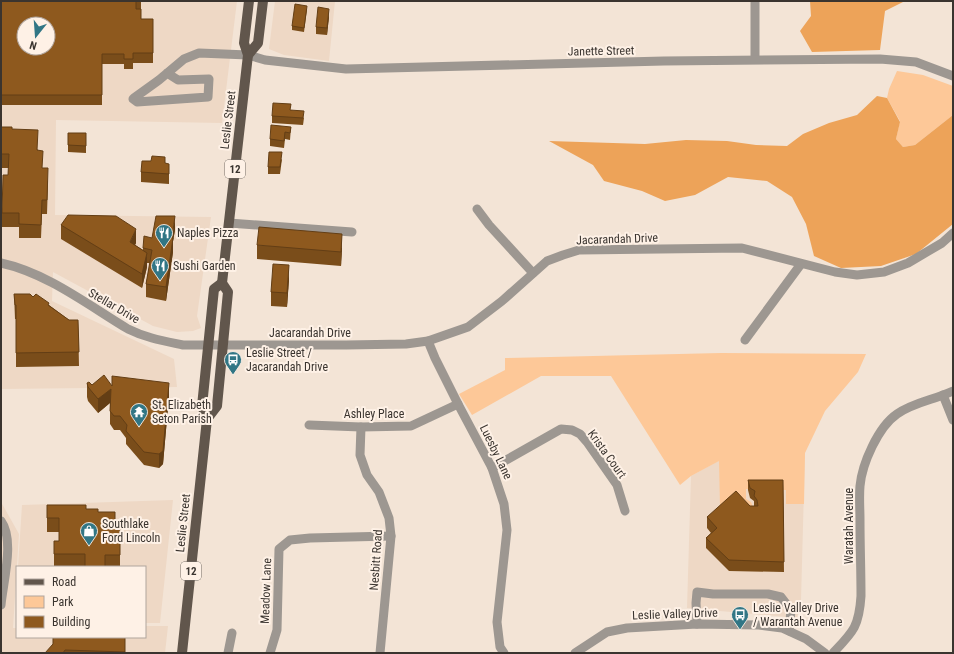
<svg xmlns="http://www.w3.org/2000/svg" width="954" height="654" viewBox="0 0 954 654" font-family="'Roboto Condensed',sans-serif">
<rect width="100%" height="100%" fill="#f3e4d6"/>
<g fill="#eed8c5" fill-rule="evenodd">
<path d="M1 1H237L222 123 56 120 55 215 211 217 197 316 201 328 193 331 177 332 153 326 53 272 52 301 174 359 177 387 1 389ZM24 24H48V48H24Z"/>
<path d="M275 1H335L329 61 284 55 269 49Z"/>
<path d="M742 448 805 453 801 600 797 618 687 608 691 476Z"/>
<path d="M173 500 160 623H145V567H18L22 505Z"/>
<path d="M1 502 19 534 13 628H17V637H145V626H168L165 653H1Z"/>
</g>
<g fill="#fdc898">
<path d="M897 71 923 75 953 86V115L915 145 903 147 896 139 900 121 887 98 889 89Z"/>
<path d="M721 353 866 354 858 372 825 411 805 453 804 504H786V490L746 489V499L751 502 754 510 720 507 719 461 691 476 680 485 611 376H541L472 415 459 394 505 370V358Z"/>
</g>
<g fill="#eda359">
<path d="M810 1H905L885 11 880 50 812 52 800 31 811 16Z"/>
<path d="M877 96 887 98 900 122 896 139 903 147 915 145 953 115V224L916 254 881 266 841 268 814 256 806 224 792 197 767 181 728 177 695 195 665 201 642 191 604 181 593 165 549 141 645 144 686 140 727 141 756 145 787 146 803 134 829 123 857 115Z"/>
</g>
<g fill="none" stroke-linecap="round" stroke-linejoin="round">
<g stroke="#9d9791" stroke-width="9">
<path d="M755 59V1"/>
<path d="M167 73 178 80 209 79 208 97 137 102 133 99 134 98 159 80 184 59 199 53 248 55 265 60 346 69 664 61 880 59 916 62 953 76"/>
<path d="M477 209 489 225 533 273"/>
<path d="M229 223 352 232"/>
<path d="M1 263C47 273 88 305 128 329 146 338 164 341 183 345H346L406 344 428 341 468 327 502 301 547 261 563 255 579 250 742 248 835 272 857 275 884 272 908 263 942 243 953 233"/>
<path d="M745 340 801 264"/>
<path d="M428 341 435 358 458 404 492 468 504 504 507 530 497 622 500 647 504 653"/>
<path d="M943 395 953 420"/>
<path d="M309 425 361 427 411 426 458 404"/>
<path d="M361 427 360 455 367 475 379 492 389 518 391 536 380 653"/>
<path d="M492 468 561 429 572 430 580 434 587 442 617 485 625 511"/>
<path d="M1 521C15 540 3 582 1 605"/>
<path d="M697 624 696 603 697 592 713 594H768L781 597 791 610 789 631"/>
<path d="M228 653 232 633"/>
<path d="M270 653 277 630 279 549 290 540 310 538 391 536"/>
<path d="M575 653 607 632 627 628 697 624 759 625 782 628 806 639 825 653"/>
<path d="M833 653C853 632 859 627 861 596 861 571 860 545 860 520 860 509 859 497 860 486 862 464 878 427 897 414 914 402 934 400 953 391"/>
</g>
<g stroke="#61564c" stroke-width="10">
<path d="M248 55 258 43 263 1"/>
<path d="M207 419 217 406 228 292 222 283 248 55 244 43 249 1"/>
<path d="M182 653 207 419 202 406 214 289 222 283"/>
</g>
</g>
<g fill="#7a4d1a">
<path d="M1 1H141V19H153V63H133V69H124V64H102V105H1Z"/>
<path d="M307 9 304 32 292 30V26Z"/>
<path d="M329 16 327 35 316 34V27Z"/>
<path d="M291 110 304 118 303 125 272 123V116Z"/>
<path d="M1 127 12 129 38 150 42 168 48 182 47 214H42L41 238H19V227H2V213L8 175 9 168H1Z"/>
<path d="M291 127 290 140 285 139 284 148 270 146V139Z"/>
<path d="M68 133H86V153L68 152Z"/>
<path d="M282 159 280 174H268V167Z"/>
<path d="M165 163 169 174V184L141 182V172Z"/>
<path d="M61 225 136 243 135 245 143 250V248L152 238 175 230 173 241V252L166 301 146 297V284L150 263H147V267L142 288 61 239Z"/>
<path d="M257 245 342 248 341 266 257 259Z"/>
<path d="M289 279 287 307 271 306V292Z"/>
<path d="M14 294 33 297 49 305 69 320H78L79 366 16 367V319H15Z"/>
<path d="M87 383 92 385 112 386 169 396 163 464 159 468 144 465 126 444V438L120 430H114L110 424V403L98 413 88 401 87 397Z"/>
<path d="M748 480H783L784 572 729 571 706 548V538L711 533 707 528V517L754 506V501L750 498 748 490Z"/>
<path d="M47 505 86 509 98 512 115 523H120V567H54V541H59V532H47Z"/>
<path d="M125 637V653H45Z"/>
</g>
<g fill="#633e15">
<path d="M329 9V16L327 35V28Z"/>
<path d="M175 216V230L173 241V252L166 301V287Z"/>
<path d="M136 229V243L130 255V242Z"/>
<path d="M342 234V248L341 266V252Z"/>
<path d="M147 253V267L142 288V274Z"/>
<path d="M289 265V279L287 307V293Z"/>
<path d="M169 383V396L163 464 159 468V454Z"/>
<path d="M111 389V402L98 413V399Z"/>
</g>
<g fill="#8e591e" stroke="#633e15" fill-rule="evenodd">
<path d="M1 1H136V9H141V19H153V53H133V59H124V54H102V95H1ZM24 24H48V48H24Z"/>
<path d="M295 4 307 6 304 28 292 26Z"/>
<path d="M318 7 329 9 327 28 316 27Z"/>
<path d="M273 103 291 104 290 110 304 111 303 118 272 116Z"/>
<path d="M271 125 291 127 290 133 285 132 284 141 270 139Z"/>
<path d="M1 127H12V129L38 130 37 150 43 151 42 168H48L47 200H42L41 225 19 224V213H2L3 175H8L9 154H1Z"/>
<path d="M68 133H86V146L68 145Z"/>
<path d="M269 152H282L280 167H268Z"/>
<path d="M152 156 165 157V163L169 164V174L141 172 142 161H151Z"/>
<path d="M68 215 116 216 136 229 130 242 147 253 142 274 61 225Z"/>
<path d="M156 216H175L172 238H173L166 287 146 284 152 250 143 248 144 236 152 238Z"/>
<path d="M259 227 342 234 341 252 257 245Z"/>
<path d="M273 264 289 265 287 293 271 292Z"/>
<path d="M14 294H30L33 297 36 294 49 303 48 305 69 320H78L79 352 16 353V305H15Z"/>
<path d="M104 375 112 386V376L169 383 163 451 159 454 144 452 126 431 127 425 120 416H114L110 411 111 389 98 399 88 387 87 383 89 382 92 385Z"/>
<path d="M748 480H783L784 562 729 560 706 538 717 528 707 517 736 491 750 506H758L757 500 754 496 755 491 750 488Z"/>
<path d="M47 505H86V509H98V512H115V523H120V555H105V567H85V554H54V541H59V518H47Z"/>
<path d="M53 637H125V652L65 650 63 653H45L53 644Z"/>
</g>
<defs>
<symbol id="restaurant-pin" viewBox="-11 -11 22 30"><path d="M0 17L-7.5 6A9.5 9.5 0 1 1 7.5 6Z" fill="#317685" stroke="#fef1e6"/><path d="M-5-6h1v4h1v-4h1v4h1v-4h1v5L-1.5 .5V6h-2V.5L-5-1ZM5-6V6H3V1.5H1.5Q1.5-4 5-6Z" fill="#fff"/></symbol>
<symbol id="bus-pin" viewBox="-11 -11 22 30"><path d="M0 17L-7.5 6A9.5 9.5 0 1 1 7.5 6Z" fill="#317685" stroke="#fef1e6"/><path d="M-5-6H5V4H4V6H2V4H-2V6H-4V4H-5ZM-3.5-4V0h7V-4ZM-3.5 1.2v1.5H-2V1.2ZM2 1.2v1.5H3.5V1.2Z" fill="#fff"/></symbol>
<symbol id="temple-pin" viewBox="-11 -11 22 30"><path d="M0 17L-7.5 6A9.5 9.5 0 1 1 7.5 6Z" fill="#317685" stroke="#fef1e6"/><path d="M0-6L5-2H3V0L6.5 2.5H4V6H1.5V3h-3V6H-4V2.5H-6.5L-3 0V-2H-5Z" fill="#fff"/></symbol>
<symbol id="shop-pin" viewBox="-11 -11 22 30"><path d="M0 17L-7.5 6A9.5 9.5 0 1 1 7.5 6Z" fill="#317685" stroke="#fef1e6"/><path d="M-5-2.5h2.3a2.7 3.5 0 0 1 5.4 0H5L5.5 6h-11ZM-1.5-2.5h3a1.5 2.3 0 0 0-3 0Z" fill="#fff"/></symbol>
</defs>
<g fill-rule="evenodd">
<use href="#restaurant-pin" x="154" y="223" width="20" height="27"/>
<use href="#restaurant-pin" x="150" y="256" width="20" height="27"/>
<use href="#bus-pin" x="223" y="350" width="20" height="27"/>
<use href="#temple-pin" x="129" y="402" width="20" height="27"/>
<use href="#shop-pin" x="79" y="521" width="20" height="27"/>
<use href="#bus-pin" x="730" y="605" width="20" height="27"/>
</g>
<g text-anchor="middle" stroke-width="4" stroke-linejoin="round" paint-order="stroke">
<g fill="#fef1e6" stroke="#756d66" stroke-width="1">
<rect x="225" y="160" width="20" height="18" rx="3"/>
<rect x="181" y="562" width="20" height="18" rx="3"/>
</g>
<g font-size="11" font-weight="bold" fill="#3a342f">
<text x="235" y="173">12</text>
<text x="191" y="575">12</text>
</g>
<g font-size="12" fill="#3a342f" stroke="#fef1e6">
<text transform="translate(601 51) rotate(-1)" y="4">Janette Street</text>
<text transform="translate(228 120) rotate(-83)" y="4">Leslie Street</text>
<text transform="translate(617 239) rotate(-2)" y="4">Jacarandah Drive</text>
<text transform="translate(114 306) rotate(30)" y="4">Stellar Drive</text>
<text x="310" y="337">Jacarandah Drive</text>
<text x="374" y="418">Ashley Place</text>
<text transform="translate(496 452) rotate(64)" y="4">Luesby Lane</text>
<text transform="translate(607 454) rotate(54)" y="4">Krista Court</text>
<text transform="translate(183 523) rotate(-84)" y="4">Leslie Street</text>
<text transform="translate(849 526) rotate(-90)" y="4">Waratah Avenue</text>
<text transform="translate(376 560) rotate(-86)" y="4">Nesbitt Road</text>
<text transform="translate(266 591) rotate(-88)" y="4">Meadow Lane</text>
<text transform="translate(675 614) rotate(-2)" y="4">Leslie Valley Drive</text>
</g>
<g font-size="12" fill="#3a342f" stroke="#fef1e6" text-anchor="start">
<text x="177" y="237">Naples Pizza</text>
<text x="173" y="270">Sushi Garden</text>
<text x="246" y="357">Leslie Street /<tspan x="246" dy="14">Jacarandah Drive</tspan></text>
<text x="152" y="409">St. Elizabeth<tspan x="152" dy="14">Seton Parish</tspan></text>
<text x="102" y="528">Southlake<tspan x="102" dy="14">Ford Lincoln</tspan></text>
<text x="753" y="612">Leslie Valley Drive<tspan x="753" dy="14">/ Warantah Avenue</tspan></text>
</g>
</g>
<rect width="954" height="654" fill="none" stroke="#3a342f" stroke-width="4"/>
<rect x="16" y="566" width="130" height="72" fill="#fef1e6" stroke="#b0a59d"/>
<rect x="24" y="579" width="20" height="6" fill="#61564c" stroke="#b0a59d"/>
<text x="52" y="586" font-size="12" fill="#3a342f">Road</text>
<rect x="24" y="596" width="20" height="12" fill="#fdc898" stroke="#b0a59d"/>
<text x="52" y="606" font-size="12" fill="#3a342f">Park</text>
<rect x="24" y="616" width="20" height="12" fill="#8e591e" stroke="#b0a59d"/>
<text x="52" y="626" font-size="12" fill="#3a342f">Building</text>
<g transform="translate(36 36) rotate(197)"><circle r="19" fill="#fef1e6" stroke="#b0a59d"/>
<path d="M0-3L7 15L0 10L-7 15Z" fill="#317685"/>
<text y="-6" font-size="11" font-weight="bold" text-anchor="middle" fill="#3a342f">N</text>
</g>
</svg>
